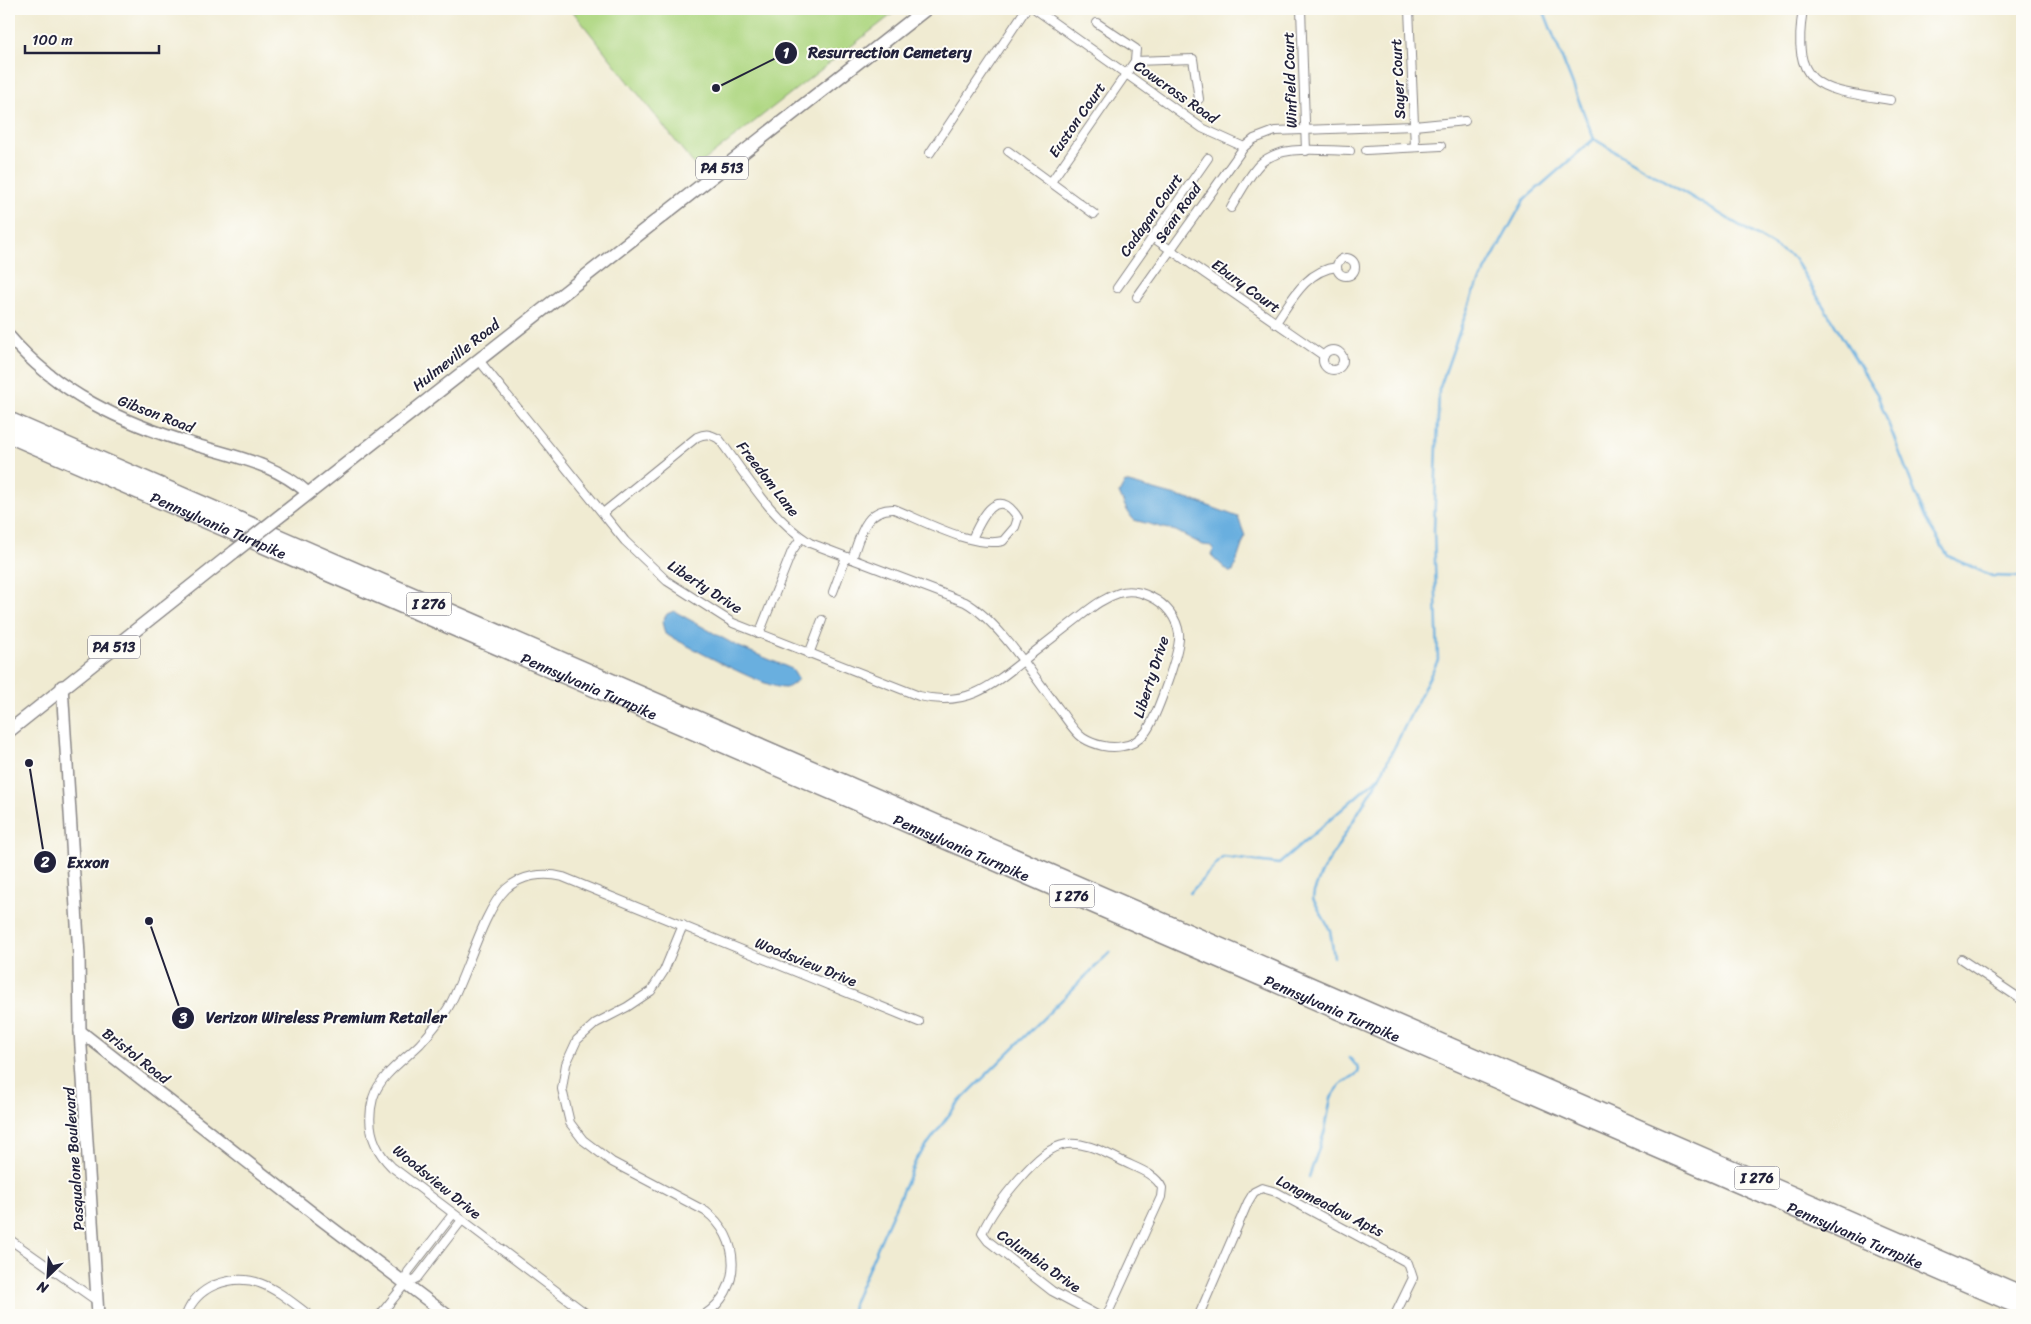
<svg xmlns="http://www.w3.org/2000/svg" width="2031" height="1324" viewBox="0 0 2031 1324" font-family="Sriracha,sans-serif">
<rect width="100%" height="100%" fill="#fdfcf7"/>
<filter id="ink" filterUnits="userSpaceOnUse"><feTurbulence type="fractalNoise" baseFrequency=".02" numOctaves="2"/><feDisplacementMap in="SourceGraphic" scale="10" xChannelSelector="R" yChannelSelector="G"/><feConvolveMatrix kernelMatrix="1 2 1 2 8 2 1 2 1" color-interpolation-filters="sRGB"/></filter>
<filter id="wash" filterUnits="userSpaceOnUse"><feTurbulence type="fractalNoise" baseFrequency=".0096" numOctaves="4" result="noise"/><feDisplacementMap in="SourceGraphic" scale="20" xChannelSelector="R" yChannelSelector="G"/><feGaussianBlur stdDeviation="1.12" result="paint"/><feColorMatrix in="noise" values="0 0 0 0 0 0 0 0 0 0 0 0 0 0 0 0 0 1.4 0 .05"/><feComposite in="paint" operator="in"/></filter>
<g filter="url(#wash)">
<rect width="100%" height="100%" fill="#f0ebd2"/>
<path fill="#afd782" stroke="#687c5e" d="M571 9H899L696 167Z"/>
<g fill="#69afdf" stroke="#46688d">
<path d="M1125 482 1198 502 1238 517 1245 536 1233 572H1229L1211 555 1214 549 1212 546 1203 545 1176 531 1134 520C1129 516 1122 500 1119 493Z"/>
<path d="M674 611 737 646 792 669 798 679C795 683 790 687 785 688 766 689 687 645 665 634L662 622 667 614Z"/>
</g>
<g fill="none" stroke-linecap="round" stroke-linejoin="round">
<g stroke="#69afdf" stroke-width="2.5">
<path d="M1543 9 1594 139 1794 258 1877 394 1925 518 1948 556 1992 576 2022 577"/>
<path d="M1190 893 1223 857 1279 864 1380 776 1438 660 1434 530 1439 390 1473 293 1524 200 1594 139"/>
<path d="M1334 957 1330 930 1313 899 1314 892 1321 874 1379 778"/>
<path d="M1309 1177 1325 1130 1331 1098 1340 1085 1358 1073 1359 1069 1349 1057"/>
<path d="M851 1315 854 1301 916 1160 957 1104 1110 952"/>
</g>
</g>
</g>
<g filter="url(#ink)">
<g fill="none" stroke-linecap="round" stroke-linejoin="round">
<defs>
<g id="street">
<path d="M1035 9 1202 128 1244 147 1254 139 1275 131 1414 126 1465 121"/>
<path d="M1301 9 1306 151"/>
<path d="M1409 9 1415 147"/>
<path d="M1803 9C1790 90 1822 89 1890 100"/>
<path d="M1097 23 1136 49 1135 61"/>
<path d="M1366 150 1441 146"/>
<path d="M1008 151 1094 214"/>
<path d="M930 153 1026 9"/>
<path d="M1051 182 1135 61 1193 59 1199 99"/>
<path d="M1231 208C1240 193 1248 177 1259 165 1280 143 1323 151 1350 151"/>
<path d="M1152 237 1324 356"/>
<circle cx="1346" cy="267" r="9"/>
<path d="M1117 288 1208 158"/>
<path d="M1137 297 1244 147"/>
<path d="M1275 324C1291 301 1306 270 1337 267"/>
<circle cx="1333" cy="360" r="10"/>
<path d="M478 359 625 541 667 581 733 623 919 696C966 707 989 688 1024 660 1042 646 1060 632 1078 618 1091 608 1103 598 1119 593 1130 589 1141 592 1151 597 1166 604 1177 618 1179 634 1181 650 1155 721 1145 733 1139 740 1132 745 1123 746 1110 749 1094 745 1083 738 1074 732 1066 718 1059 709 1035 678 998 620 965 602L810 543C771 519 746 475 719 439 710 434 706 433 697 437L603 513"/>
<path d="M852 559C860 536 865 508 894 509 924 521 972 548 1003 541L1015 527 1018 518C997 484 981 519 972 539"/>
<path d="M833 592 846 557"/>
<path d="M759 634 792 551 801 538"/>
<path d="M809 654 822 620"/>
<path d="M683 925 664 971 651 991 627 1007 596 1023 577 1040 566 1064 562 1089 570 1123 583 1140 612 1162 705 1211C741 1237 743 1290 704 1315"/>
<path d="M1961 959 2022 1000"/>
<path d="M9 1239 97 1301"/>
<path d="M405 1284 417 1278 462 1220"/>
<path d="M186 1315C191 1302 201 1291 215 1285 255 1269 278 1292 309 1315"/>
<path d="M380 1315 405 1284 408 1272 453 1214"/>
<path d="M588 1315 392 1167C372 1148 366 1125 373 1098 380 1075 404 1060 420 1044 430 1033 440 1021 448 1008 467 976 482 912 506 889 521 875 544 872 563 877L919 1022"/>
<path d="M1097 1315 1052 1291 988 1241 982 1233C991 1213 1005 1195 1019 1179 1057 1136 1072 1135 1122 1161 1136 1168 1156 1174 1162 1188L1161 1197 1107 1315"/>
<path d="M1199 1315 1248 1202 1254 1192 1262 1188 1276 1192 1408 1263 1413 1278 1395 1315"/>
</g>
<g id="secondary">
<path d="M9 336C57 393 123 423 193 444 235 457 274 463 308 493"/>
<path d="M62 686 79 955 80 1031 98 1315"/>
<path d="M80 1031 319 1218 447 1315"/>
</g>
<g id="primary">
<path d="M285 512 926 9"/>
<path d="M9 731 234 552"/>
</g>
<g id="highway">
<path d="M9 420 2022 1294"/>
<path id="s1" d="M9 435 2022 1308"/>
</g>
</defs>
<use href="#street" stroke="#898686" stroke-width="10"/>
<use href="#secondary" stroke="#898686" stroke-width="14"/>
<use href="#primary" stroke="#898686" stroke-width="15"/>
<use href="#highway" stroke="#898686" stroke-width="18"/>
<use href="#street" stroke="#fff" stroke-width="8"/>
<use href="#secondary" stroke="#fff" stroke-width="11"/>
<use href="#primary" stroke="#fff" stroke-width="12"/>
<use href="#highway" stroke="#fff" stroke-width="15"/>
<defs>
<path id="primary-bridge" d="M234 552 285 512"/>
</defs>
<use href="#primary-bridge" stroke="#898686" stroke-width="15" stroke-linecap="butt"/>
<use href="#primary-bridge" stroke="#fff" stroke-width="12"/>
</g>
</g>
<g text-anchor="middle" stroke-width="4" stroke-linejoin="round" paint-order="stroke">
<g fill="#fdfcf7" stroke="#646373" stroke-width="1">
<rect x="696" y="156.5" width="52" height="23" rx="4"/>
<rect x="406.5" y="592.5" width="45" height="23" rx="4"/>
<rect x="88" y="635.5" width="52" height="23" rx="4"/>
<rect x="1049.5" y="884.5" width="45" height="23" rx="4"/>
<rect x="1734.5" y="1166.5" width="45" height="23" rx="4"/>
</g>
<g font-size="14" font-weight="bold" fill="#22223b">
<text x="722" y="173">PA 513</text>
<text x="429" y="609">I 276</text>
<text x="114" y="652">PA 513</text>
<text x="1072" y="901">I 276</text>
<text x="1757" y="1183">I 276</text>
</g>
<g font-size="15" fill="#22223b" stroke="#fdfcf7">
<text transform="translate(1398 79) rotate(-93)" y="5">Sayer Court</text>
<text transform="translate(1290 80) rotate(-92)" y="5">Winfield Court</text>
<text transform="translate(1176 92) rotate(35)" y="5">Cowcross Road</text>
<text transform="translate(1077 120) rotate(-55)" y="5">Euston Court</text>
<text transform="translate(1178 213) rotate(-55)" y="5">Sean Road</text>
<text transform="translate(1151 215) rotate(-55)" y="5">Cadagan Court</text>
<text transform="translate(1246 286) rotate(36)" y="5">Ebury Court</text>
<text transform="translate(456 355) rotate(-38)" y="5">Hulmeville Road</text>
<text transform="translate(156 414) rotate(21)" y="5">Gibson Road</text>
<text transform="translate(768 479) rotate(52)" y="5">Freedom Lane</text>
<text dy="5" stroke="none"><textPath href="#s1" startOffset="228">Pennsylvania Turnpike</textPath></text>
<text transform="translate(705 587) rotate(33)" y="5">Liberty Drive</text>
<text transform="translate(1151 677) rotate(-72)" y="5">Liberty Drive</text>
<text dy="5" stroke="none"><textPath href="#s1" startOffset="632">Pennsylvania Turnpike</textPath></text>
<text dy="5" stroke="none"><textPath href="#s1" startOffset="1038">Pennsylvania Turnpike</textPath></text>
<text transform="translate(806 962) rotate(22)" y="5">Woodsview Drive</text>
<text dy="5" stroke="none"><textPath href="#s1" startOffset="1442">Pennsylvania Turnpike</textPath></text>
<text transform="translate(136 1056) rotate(38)" y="5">Bristol Road</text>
<text transform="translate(74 1159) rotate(-94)" y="5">Pasqualone Boulevard</text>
<text transform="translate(437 1182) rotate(39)" y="5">Woodsview Drive</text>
<text transform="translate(1330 1206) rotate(27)" y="5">Longmeadow Apts</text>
<text dy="5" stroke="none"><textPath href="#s1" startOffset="2012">Pennsylvania Turnpike</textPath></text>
<text transform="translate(1039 1261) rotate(35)" y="5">Columbia Drive</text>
</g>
</g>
<path fill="none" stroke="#22223b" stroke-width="2" d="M716 88L786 53M29 763L45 862M149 921L183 1018"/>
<g fill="#22223b" stroke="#fdfcf7" stroke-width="2">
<circle cx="716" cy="88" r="5"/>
<circle cx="29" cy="763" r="5"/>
<circle cx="149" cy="921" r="5"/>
<circle cx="786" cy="53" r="12"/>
<circle cx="45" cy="862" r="12"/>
<circle cx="183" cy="1018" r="12"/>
</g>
<g font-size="15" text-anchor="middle" font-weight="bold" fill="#fff">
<text x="786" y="58">1</text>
<text x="45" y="867">2</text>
<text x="183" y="1023">3</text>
</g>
<g font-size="16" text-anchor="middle" font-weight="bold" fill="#22223b" stroke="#fdfcf7" stroke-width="4" stroke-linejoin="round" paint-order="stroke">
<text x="890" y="58">Resurrection Cemetery</text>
<text x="88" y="868">Exxon</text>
<text x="326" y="1023">Verizon Wireless Premium Retailer</text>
</g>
<rect width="2031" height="1324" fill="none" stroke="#fdfcf7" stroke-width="30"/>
<g transform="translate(48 1276) rotate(205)" stroke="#fdfcf7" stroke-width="4" paint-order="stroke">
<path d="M0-4L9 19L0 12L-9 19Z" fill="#22223b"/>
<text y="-8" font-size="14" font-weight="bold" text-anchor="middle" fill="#22223b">N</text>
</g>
<path d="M25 45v8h134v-8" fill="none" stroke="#22223b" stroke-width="2.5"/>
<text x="32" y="45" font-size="15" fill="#22223b" stroke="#fdfcf7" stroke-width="4" paint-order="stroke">100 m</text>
</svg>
